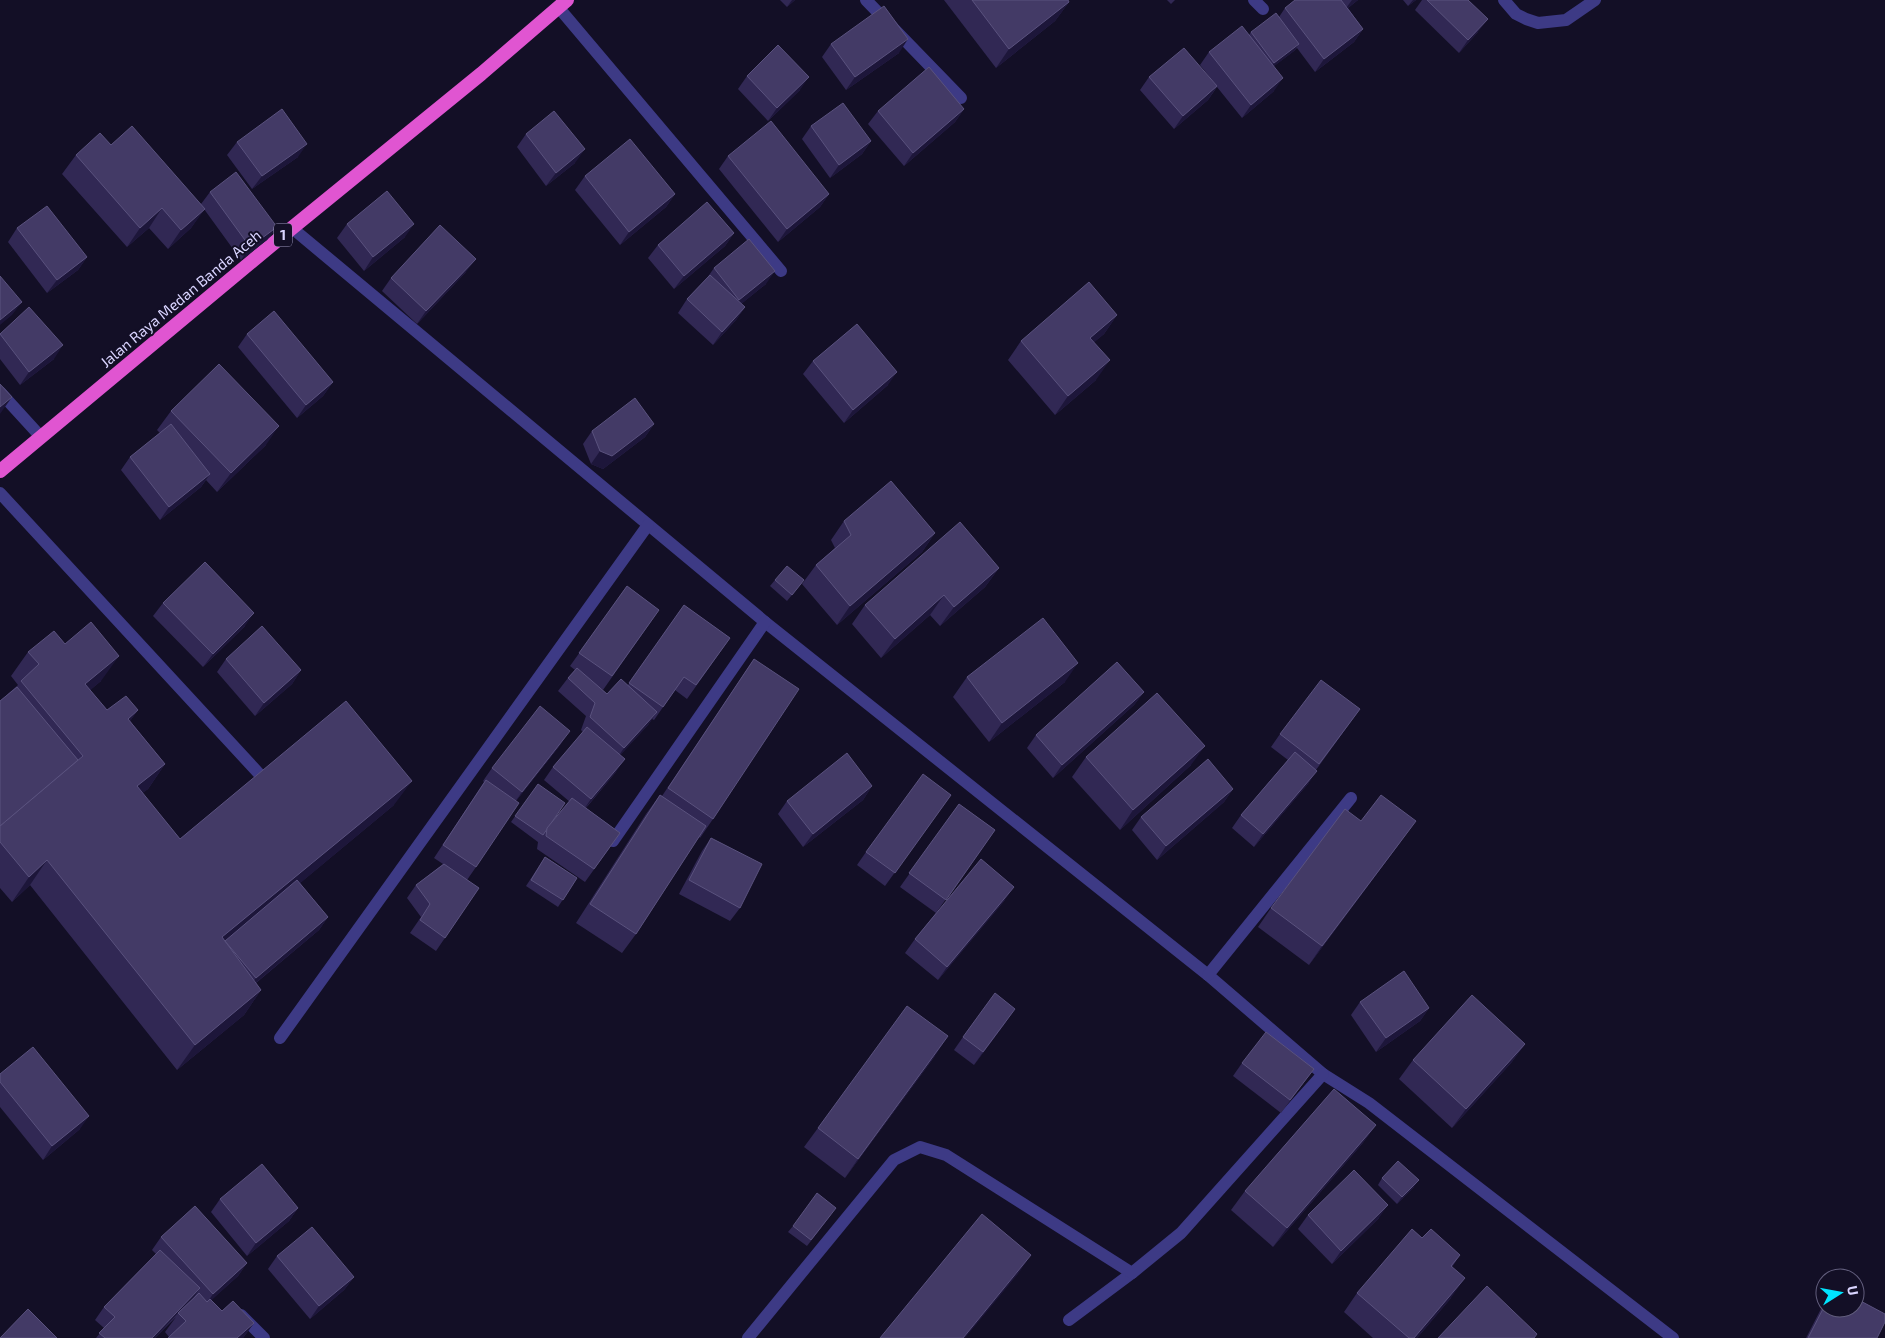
<svg xmlns="http://www.w3.org/2000/svg" width="1885" height="1338" viewBox="0 0 1885 1338" font-family="'Exo 2',sans-serif">
<rect width="100%" height="100%" fill="#130f26"/>
<g fill="none" stroke-linecap="round" stroke-linejoin="round">
<g stroke="#3d3a85" stroke-width="12">
<path d="M1504 0 1516 14 1526 19 1538 23 1566 20 1595 0"/>
<path d="M0 493 263 778"/>
</g>
<g stroke="#3d3a85" stroke-width="12">
<path d="M866 0 961 98"/>
<path d="M1254 0 1263 9"/>
<path d="M559 8 781 271"/>
<path d="M292 228 765 622 1208 975 1323 1074 1369 1103 1673 1338"/>
<path d="M0 392 41 437"/>
<path d="M613 841 765 622"/>
<path d="M1208 975 1351 798"/>
<path d="M280 1038 648 525"/>
<path d="M241 1315 264 1338"/>
<path d="M1069 1320 1132 1273"/>
<path d="M748 1338 894 1160 920 1147 946 1155 1132 1273 1181 1233 1323 1074"/>
</g>
<path stroke="#e055d1" stroke-width="14" d="M0 471 292 228 481 74 567 0"/>
</g>
<g fill="#312854">
<path d="M780 0H795L787 7Z"/>
<path d="M944 0H1068L1069 2 1055 21 996 68Z"/>
<path d="M1167 0H1175L1171 4Z"/>
<path d="M1295 0H1358L1348 8 1363 29 1354 42 1315 72 1297 48 1294 51 1274 66V91L1242 118 1217 87 1208 100 1174 129 1140 90 1149 77 1215 84 1200 65 1209 52 1249 35 1251 32 1279 17 1285 8Z"/>
<path d="M1403 0H1416L1408 6Z"/>
<path d="M1422 0H1468L1478 32 1459 53 1415 10Z"/>
<path d="M831 44 899 53 846 90 822 57Z"/>
<path d="M747 76 800 90 768 121 738 89Z"/>
<path d="M964 109 955 122 904 166 868 124 878 111Z"/>
<path d="M811 126 871 141 862 154 830 178 802 139Z"/>
<path d="M526 134 575 163 546 186 517 147Z"/>
<path d="M237 142 298 157 252 189 227 155Z"/>
<path d="M111 145 201 204 210 192 277 227 267 240 241 260 204 209 191 228 168 249 149 228 127 247 62 174 76 155Z"/>
<path d="M728 156 829 194 820 207 778 242 719 169Z"/>
<path d="M585 176 675 194 666 207 620 245 575 190Z"/>
<path d="M347 224 405 237 364 271 337 238Z"/>
<path d="M17 228 87 257 78 270 47 293 8 242Z"/>
<path d="M734 233 725 246 674 289 648 258 658 245Z"/>
<path d="M714 268 766 284 741 304 745 307 736 320 713 345 678 313 687 299 707 278Z"/>
<path d="M466 272 417 324 382 291 391 278Z"/>
<path d="M1117 315 1104 334 1094 342 1096 380 1055 415 1008 360 1021 341Z"/>
<path d="M0 333 54 359 20 385 0 359Z"/>
<path d="M247 334 333 382 323 396 297 418 238 347Z"/>
<path d="M813 361 888 385 844 423 803 374Z"/>
<path d="M171 411 266 445 217 492 206 480 201 487 160 520 121 470 130 457 160 433 157 430Z"/>
<path d="M654 424 645 437 603 469 591 464 583 444 592 431Z"/>
<path d="M844 521 935 533 922 552 837 625 802 584 816 565 835 548 831 540Z"/>
<path d="M999 568 985 587 940 626 930 615 881 658 852 624 865 605Z"/>
<path d="M775 580H804L787 601 770 586Z"/>
<path d="M627 586 659 610 603 690 598 686 607 694 628 685 684 605 730 638 687 699 675 690 654 720 652 719 648 725 620 755 616 772 586 808 620 833 585 882 537 849 538 842 511 822 538 784 547 828 570 802 544 780 553 767 583 732 581 730 586 716 558 691 568 678 575 670 570 666Z"/>
<path d="M163 603 245 626 203 667 153 616Z"/>
<path d="M65 644 101 681 90 690 107 710H138L130 721 165 764 148 789 142 793 180 839 394 805 300 883 328 917 319 930 256 983 261 990 244 1015 177 1070 30 885 12 902 0 888V701L18 685 11 676 28 652Z"/>
<path d="M226 659 301 670 292 684 255 716 217 672Z"/>
<path d="M754 659 713 819 700 838 699 837 636 934 622 953 576 923 646 814 660 795 662 796Z"/>
<path d="M967 677 1065 682 989 742 953 697Z"/>
<path d="M1144 692 1134 705 1053 778 1027 748 1036 735Z"/>
<path d="M1360 709 1316 770 1308 784 1254 847 1232 828 1241 815 1288 760 1271 747 1280 734Z"/>
<path d="M561 744 516 801 476 867 467 880 479 888 436 951 410 933 421 917 407 898 416 885 443 864 434 858 484 782 483 781 492 768Z"/>
<path d="M1086 757 1191 765 1120 830 1072 777Z"/>
<path d="M872 786 863 800 803 847 778 814 787 801Z"/>
<path d="M1233 789 1224 802 1157 860 1132 830 1141 817Z"/>
<path d="M951 795 885 886 857 865 866 852Z"/>
<path d="M959 804 995 830 936 913 1005 900 938 980 905 953 915 939 936 913 900 887Z"/>
<path d="M1361 821 1402 840 1309 965 1258 927 1271 908Z"/>
<path d="M711 838 740 908 730 921 679 894 702 851Z"/>
<path d="M545 857 577 878 558 907 526 886Z"/>
<path d="M1360 1002 1429 1008 1420 1021 1376 1052 1351 1015Z"/>
<path d="M1006 1022 974 1065 954 1050 963 1037Z"/>
<path d="M1525 1044 1511 1063 1452 1128 1399 1079 1413 1060Z"/>
<path d="M935 1056 845 1178 804 1147 818 1128Z"/>
<path d="M1242 1063 1314 1069 1281 1113 1233 1076Z"/>
<path d="M0 1074 80 1129 43 1160 0 1107Z"/>
<path d="M1376 1125 1362 1144 1273 1247 1231 1210 1245 1191Z"/>
<path d="M1382 1178 1414 1187 1397 1204 1378 1185Z"/>
<path d="M220 1199 298 1208 289 1221 247 1256 211 1212Z"/>
<path d="M831 1215 807 1246 788 1232 793 1226Z"/>
<path d="M1308 1215 1379 1218 1332 1264 1298 1229Z"/>
<path d="M161 1237 247 1263 238 1276 211 1300 222 1311 254 1323 243 1338H168L169 1337 165 1332 176 1317 155 1338H96L104 1328 95 1320 104 1307 156 1254 152 1250Z"/>
<path d="M1422 1238 1460 1255 1452 1267 1451 1298 1417 1338H1373L1344 1312 1357 1293Z"/>
<path d="M277 1256 354 1277 344 1290 310 1319 268 1269Z"/>
<path d="M1825 1301V1308L1877 1338H1806Z"/>
</g>
<g fill="#1d163a">
<path d="M792 0H795L787 7Z"/>
<path d="M1352 0H1358L1344 11Z"/>
<path d="M1413 0H1416L1408 6Z"/>
<path d="M1069 2 1055 21 996 68 1009 49Z"/>
<path d="M1488 19 1478 32 1459 53 1468 40Z"/>
<path d="M1363 29 1354 42 1315 72 1324 59Z"/>
<path d="M908 39 899 53 846 90 855 77Z"/>
<path d="M1299 44 1294 51 1269 70 1274 63Z"/>
<path d="M809 77 800 90 768 121 777 108Z"/>
<path d="M1283 78 1274 91 1242 118 1251 105Z"/>
<path d="M1217 86 1208 100 1174 129 1183 116Z"/>
<path d="M964 109 955 122 904 166 913 153Z"/>
<path d="M871 141 862 154 830 178 839 165Z"/>
<path d="M307 144 298 157 252 189 262 176Z"/>
<path d="M585 149 575 163 546 186 556 173Z"/>
<path d="M675 194 666 207 620 245 629 232Z"/>
<path d="M829 194 820 207 778 242 787 229Z"/>
<path d="M162 208 149 228 127 247 140 228Z"/>
<path d="M205 209 191 228 168 249 181 230Z"/>
<path d="M414 224 405 237 364 271 373 257Z"/>
<path d="M277 227 267 240 241 260 250 247Z"/>
<path d="M734 233 725 246 674 289 684 276Z"/>
<path d="M87 257 78 270 47 293 57 280Z"/>
<path d="M476 259 466 272 417 324 426 311Z"/>
<path d="M775 271 766 284 730 313 739 300Z"/>
<path d="M22 302 12 315 0 325V320Z"/>
<path d="M745 307 736 320 713 345 722 332Z"/>
<path d="M1117 315 1104 334 1077 357 1090 338Z"/>
<path d="M63 345 54 359 20 385 29 372Z"/>
<path d="M1110 360 1096 380 1055 415 1068 396Z"/>
<path d="M897 372 888 385 844 423 853 410Z"/>
<path d="M333 382 323 396 297 418 306 405Z"/>
<path d="M12 397 0 414V407Z"/>
<path d="M654 424 645 437 603 469 591 464 600 451Z"/>
<path d="M279 426 266 445 217 492 231 473Z"/>
<path d="M210 474 201 487 160 520 169 507Z"/>
<path d="M935 533 922 552 837 625 850 606Z"/>
<path d="M999 568 985 587 940 626 954 607Z"/>
<path d="M944 595 930 615 881 658 895 639Z"/>
<path d="M254 613 245 626 203 667 213 654Z"/>
<path d="M119 656 101 681 68 709 85 684Z"/>
<path d="M1078 663 1065 682 989 742 1002 723Z"/>
<path d="M301 670 292 684 255 716 264 703Z"/>
<path d="M1144 692 1134 705 1053 778 1062 765Z"/>
<path d="M138 710 120 735 128 719Z"/>
<path d="M657 712 648 725 615 761 624 748Z"/>
<path d="M570 731 561 744 513 805 522 792Z"/>
<path d="M1205 746 1191 765 1120 830 1133 810Z"/>
<path d="M625 759 616 772 582 812 591 799Z"/>
<path d="M165 764 148 789 119 811 137 786Z"/>
<path d="M1317 771 1308 784 1254 847 1263 834Z"/>
<path d="M412 781 394 805 227 944 222 937Z"/>
<path d="M872 786 863 800 803 847 813 834Z"/>
<path d="M1233 789 1224 802 1157 860 1166 846Z"/>
<path d="M1416 821 1402 840 1309 965 1322 946Z"/>
<path d="M47 860 30 885 12 902 29 877Z"/>
<path d="M1014 887 1005 900 938 980 947 967Z"/>
<path d="M328 917 319 930 246 991 256 978Z"/>
<path d="M261 990 244 1015 177 1070 195 1045Z"/>
<path d="M1429 1008 1420 1021 1376 1052 1386 1038Z"/>
<path d="M1015 1009 1006 1022 974 1065 983 1052Z"/>
<path d="M948 1036 935 1056 845 1178 858 1159Z"/>
<path d="M1525 1044 1511 1063 1452 1128 1466 1109Z"/>
<path d="M89 1116 80 1129 43 1160 52 1146Z"/>
<path d="M1376 1125 1362 1144 1273 1247 1287 1228Z"/>
<path d="M1419 1180 1414 1187 1397 1204 1402 1197Z"/>
<path d="M1388 1205 1379 1218 1332 1264 1341 1251Z"/>
<path d="M298 1208 289 1221 247 1256 256 1243Z"/>
<path d="M1031 1255 1018 1274 965 1338H963Z"/>
<path d="M247 1263 238 1276 204 1307 213 1294Z"/>
<path d="M354 1277 344 1290 310 1319 319 1306Z"/>
<path d="M1465 1278 1451 1298 1417 1338H1414Z"/>
<path d="M200 1288 191 1302 178 1313 155 1338H152Z"/>
<path d="M254 1323 243 1338H237Z"/>
</g>
<g fill="#433a66" stroke="#5a527e">
<path d="M972 0H1068L1069 2 1009 49Z"/>
<path d="M1295 0H1341L1363 29 1324 59 1285 8Z"/>
<path d="M1427 0H1468L1488 19 1468 40Z"/>
<path d="M884 6 908 39 855 77 831 44Z"/>
<path d="M1276 13 1299 44 1274 63 1251 32Z"/>
<path d="M1242 26 1283 78 1251 105 1209 52Z"/>
<path d="M778 45 809 77 777 108 747 76Z"/>
<path d="M1184 48 1217 86 1183 116 1149 77Z"/>
<path d="M929 67 964 109 913 153 878 111Z"/>
<path d="M843 103 871 141 839 165 811 126Z"/>
<path d="M282 109 307 144 262 176 237 142Z"/>
<path d="M554 111 585 149 556 173 526 134Z"/>
<path d="M771 121 829 194 787 229 728 156Z"/>
<path d="M132 126 205 209 181 230 162 208 140 228 76 155 100 133 111 145Z"/>
<path d="M630 139 675 194 629 232 585 176Z"/>
<path d="M236 172 277 227 250 247 210 192Z"/>
<path d="M387 191 414 224 373 257 347 224Z"/>
<path d="M707 202 734 233 684 276 658 245Z"/>
<path d="M47 206 87 257 57 280 17 228Z"/>
<path d="M440 225 476 259 426 311 391 278Z"/>
<path d="M749 239 775 271 739 300 714 268Z"/>
<path d="M710 275 745 307 722 332 687 299Z"/>
<path d="M0 276 22 302 0 320Z"/>
<path d="M1089 282 1117 315 1090 338 1110 360 1068 396 1021 341Z"/>
<path d="M29 307 63 345 29 372 0 334Z"/>
<path d="M274 311 333 382 306 405 247 334Z"/>
<path d="M857 324 897 372 853 410 813 361Z"/>
<path d="M219 364 279 426 231 473 171 411Z"/>
<path d="M0 384 12 397 0 407Z"/>
<path d="M635 398 654 424 612 456 600 451 592 431Z"/>
<path d="M171 424 210 474 169 507 130 457Z"/>
<path d="M891 481 935 533 850 606 816 565 851 535 844 521Z"/>
<path d="M960 522 999 568 954 607 944 595 895 639 865 605Z"/>
<path d="M205 562 254 613 213 654 163 603Z"/>
<path d="M787 566 804 580 792 595 775 580Z"/>
<path d="M627 586 659 610 612 676 579 653Z"/>
<path d="M684 605 730 638 696 685 684 677 663 707 629 683Z"/>
<path d="M1043 618 1078 663 1002 723 967 677Z"/>
<path d="M91 622 119 656 85 684 107 710 126 696 138 710 128 719 165 764 137 786 180 839 346 701 412 781 222 937 261 990 195 1045 47 860 29 877 0 842V826L83 756 21 681 39 664 28 652 54 631 65 644Z"/>
<path d="M262 626 301 670 264 703 226 659Z"/>
<path d="M754 659 799 689 713 819 668 788Z"/>
<path d="M1117 662 1144 692 1062 765 1036 735Z"/>
<path d="M577 668 607 694 621 679 657 712 624 748 590 717 595 703 568 678Z"/>
<path d="M1321 680 1360 709 1319 764 1280 734Z"/>
<path d="M17 687 78 760 0 826V701Z"/>
<path d="M1157 693 1205 746 1133 810 1086 757Z"/>
<path d="M540 706 570 731 522 792 492 768Z"/>
<path d="M587 727 625 759 591 799 553 767Z"/>
<path d="M1295 752 1317 771 1263 834 1241 815Z"/>
<path d="M847 753 872 786 813 834 787 801Z"/>
<path d="M1208 759 1233 789 1166 846 1141 817Z"/>
<path d="M923 774 951 795 895 873 866 852Z"/>
<path d="M486 780 519 803 476 867 443 845Z"/>
<path d="M538 784 565 803 543 835 515 816Z"/>
<path d="M660 795 706 826 636 934 590 904Z"/>
<path d="M1381 795 1416 821 1322 946 1271 908 1345 809 1361 821Z"/>
<path d="M572 798 620 833 594 869 546 836 547 828Z"/>
<path d="M959 804 995 830 946 900 909 873Z"/>
<path d="M711 838 762 864 740 908 689 880Z"/>
<path d="M545 857 577 878 563 900 531 880Z"/>
<path d="M981 859 1014 887 947 967 915 939Z"/>
<path d="M444 864 479 888 445 938 420 920 430 904 416 885Z"/>
<path d="M297 880 328 917 256 978 225 941Z"/>
<path d="M1404 971 1429 1008 1386 1038 1360 1002Z"/>
<path d="M995 993 1015 1009 983 1052 963 1037Z"/>
<path d="M1472 995 1525 1044 1466 1109 1413 1060Z"/>
<path d="M907 1006 948 1036 858 1159 818 1128Z"/>
<path d="M1266 1032 1314 1069 1290 1100 1242 1063Z"/>
<path d="M33 1047 89 1116 52 1146 0 1082V1074Z"/>
<path d="M1334 1089 1376 1125 1287 1228 1245 1191Z"/>
<path d="M1398 1161 1419 1180 1402 1197 1382 1178Z"/>
<path d="M262 1164 298 1208 256 1243 220 1199Z"/>
<path d="M1354 1170 1388 1205 1341 1251 1308 1215Z"/>
<path d="M817 1193 836 1208 811 1240 793 1226Z"/>
<path d="M195 1206 247 1263 213 1294 161 1237Z"/>
<path d="M982 1214 1031 1255 963 1338H880Z"/>
<path d="M312 1227 354 1277 319 1306 277 1256Z"/>
<path d="M1412 1229 1422 1238 1431 1229 1460 1255 1451 1266 1465 1278 1414 1338H1409L1357 1293Z"/>
<path d="M160 1250 200 1288 152 1338H105L99 1333 115 1317 104 1307Z"/>
<path d="M1487 1286 1537 1334 1534 1338H1438Z"/>
<path d="M199 1293 207 1302 210 1299 222 1311 233 1301 254 1323 237 1338H168L186 1321 178 1313Z"/>
<path d="M1855 1298 1885 1314V1322L1877 1338H1808L1825 1305V1308H1855Z"/>
<path d="M28 1309 57 1338H0Z"/>
</g>
<g text-anchor="middle" stroke-width="4" stroke-linejoin="round" paint-order="stroke">
<rect fill="#130f26" stroke="#9e99be" stroke-width="1" x="274" y="223.5" width="18" height="23" rx="4"/>
<g font-size="14" font-weight="bold" fill="#d9d4ff">
<text x="283" y="240">1</text>
</g>
<g font-size="15" fill="#d9d4ff" stroke="#130f26">
<text transform="translate(181 299) rotate(-40)" y="5">Jalan Raya Medan Banda Aceh</text>
</g>
</g>
<g transform="translate(1840 1293) rotate(79)"><circle r="24" fill="#130f26" stroke="#625e7d"/>
<path d="M0-4L9 19L0 12L-9 19Z" fill="#00e5ff"/>
<text y="-8" font-size="14" font-weight="bold" text-anchor="middle" fill="#d9d4ff">U</text>
</g>
</svg>
